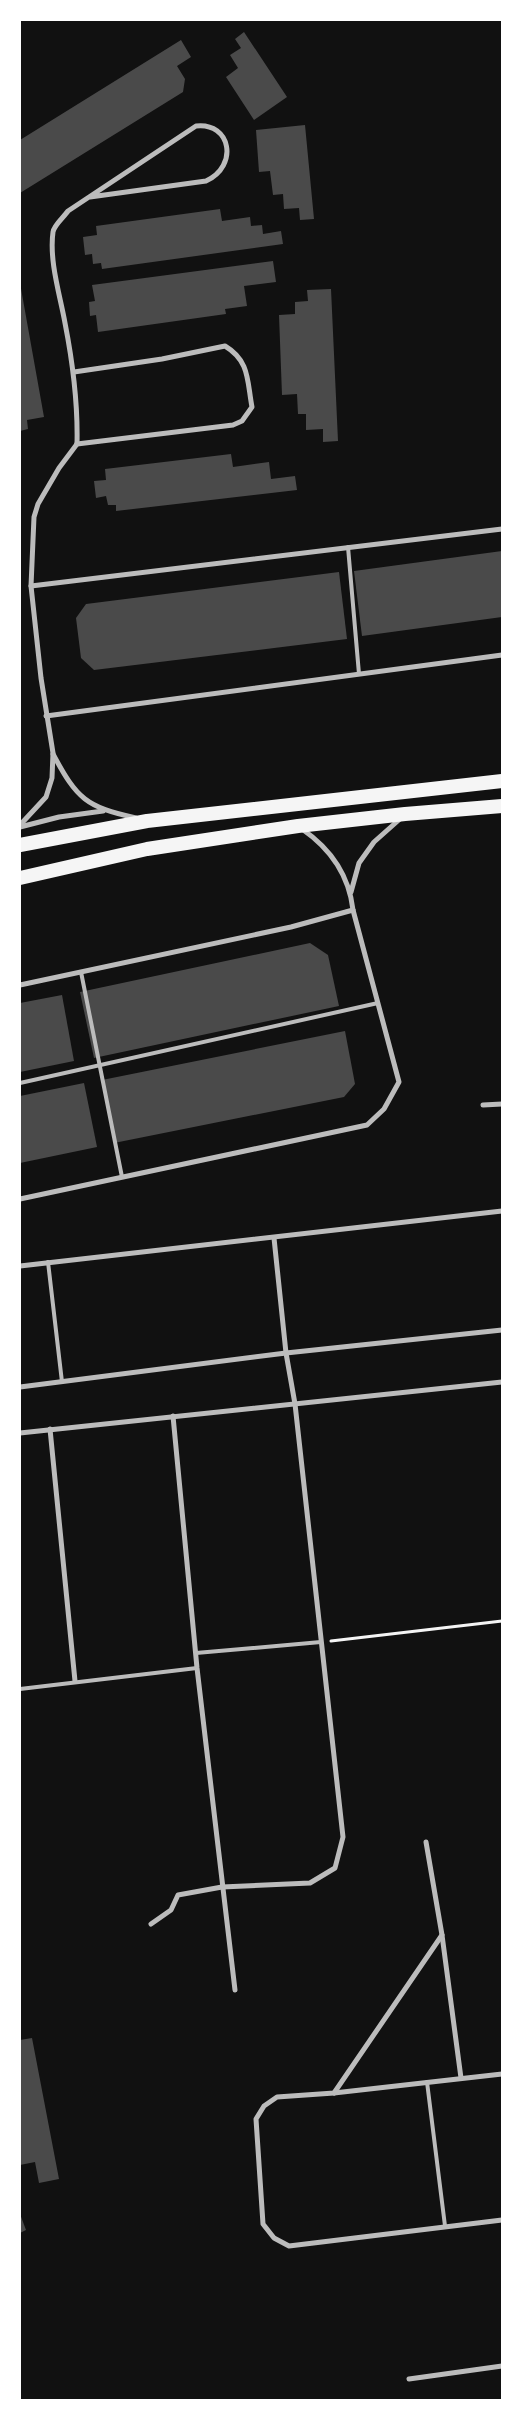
<svg xmlns="http://www.w3.org/2000/svg" width="522" height="2420" viewBox="0 0 522 2420" font-family="'Archivo Narrow',sans-serif">
<rect width="100%" height="100%" fill="#111"/>
<g fill="#4a4a4a">
<path d="M244 32 287 97 254 120 226 77 238 68 230 55 241 48 235 39Z"/>
<path d="M181 40 191 57 177 66 185 79 183 92 20 193V140Z"/>
<path d="M305 125 314 219 300 220 299 208 284 209 283 194 273 195 270 171 259 172 256 130Z"/>
<path d="M220 209 222 221 250 217 251 226 262 225 263 234 281 231 283 244 102 269 101 263 93 264 92 254 85 255 83 237 97 235 96 226Z"/>
<path d="M273 261 276 282 244 286 247 306 225 309 226 314 98 332 96 315 90 316 89 302 95 301 92 285Z"/>
<path d="M20 283 44 417 27 420 28 429 20 431Z"/>
<path d="M331 289 338 441 323 442V429L306 430V414H298L297 394 282 395 279 315 295 314V302L308 301 307 290Z"/>
<path d="M231 454 233 467 269 462 271 479 295 476 297 490 116 511V505H108L106 496 96 498 94 481 106 480 105 469Z"/>
<path d="M502 551V617L362 636 354 571Z"/>
<path d="M339 572 347 639 94 670 81 658 76 618 86 604Z"/>
<path d="M310 943 328 955 339 1006 94 1058 80 992Z"/>
<path d="M62 995 74 1061 20 1072V1003Z"/>
<path d="M345 1031 355 1084 344 1097 114 1143 102 1080Z"/>
<path d="M84 1083 97 1147 20 1163V1096Z"/>
<path d="M32 2038 59 2179 39 2183 35 2162 20 2165V2040Z"/>
<path d="M20 2214 26 2230 20 2233Z"/>
</g>
<g fill="none" stroke-linecap="round" stroke-linejoin="round">
<path stroke="#f5f5f5" stroke-width="3" d="M331 1641 502 1621"/>
<g stroke="#bcbcbc" stroke-width="4">
<path d="M348 547 359 674"/>
<path d="M81 972 122 1177"/>
<path d="M20 1083 378 1003"/>
<path d="M48 1262 62 1382"/>
<path d="M196 1653 321 1642"/>
<path d="M20 1689 197 1668"/>
<path d="M427 2082 445 2226"/>
</g>
<g stroke="#bcbcbc" stroke-width="5">
<path d="M74 372 162 359 225 346C250 361 247 381 252 407L242 421 233 425 77 444"/>
<path d="M77 444C78 403 73 364 65 323 60 295 49 261 53 232 54 225 64 217 68 211L196 126C231 122 239 166 206 181L90 197"/>
<path d="M31 586 502 529"/>
<path d="M46 716 502 655"/>
<path d="M53 754C77 799 86 807 136 818"/>
<path d="M20 825 46 797 52 778 53 753 41 678 31 586 34 517 38 504 59 468 77 444"/>
<path d="M20 827 59 817 103 811"/>
<path d="M351 892 359 863 374 842 401 818"/>
<path d="M20 985 291 927 353 910"/>
<path d="M483 1105 502 1104"/>
<path d="M20 1199 367 1125 384 1109 399 1082 353 910C349 875 331 849 302 829"/>
<path d="M20 1266 502 1211"/>
<path d="M20 1387 286 1353 502 1330"/>
<path d="M173 1416 197 1668 235 1990"/>
<path d="M50 1429 75 1681"/>
<path d="M20 1433 502 1382"/>
<path d="M426 1842 442 1935 461 2078"/>
<path d="M151 1924 171 1910 178 1895 222 1887 310 1883 335 1868 343 1837 295 1404 286 1353 274 1238"/>
<path d="M502 2074 334 2093 277 2097 264 2106 256 2119 263 2224 274 2238 289 2246 502 2220"/>
<path d="M334 2093 442 1935"/>
<path d="M409 2379 502 2366"/>
</g>
<g stroke="#f5f5f5" stroke-width="14">
<path d="M20 845 147 821 502 781"/>
<path d="M20 878 147 849 298 826 405 814 502 806"/>
</g>
</g>
<rect width="522" height="2420" fill="none" stroke="#ffffff" stroke-width="42"/>
</svg>
